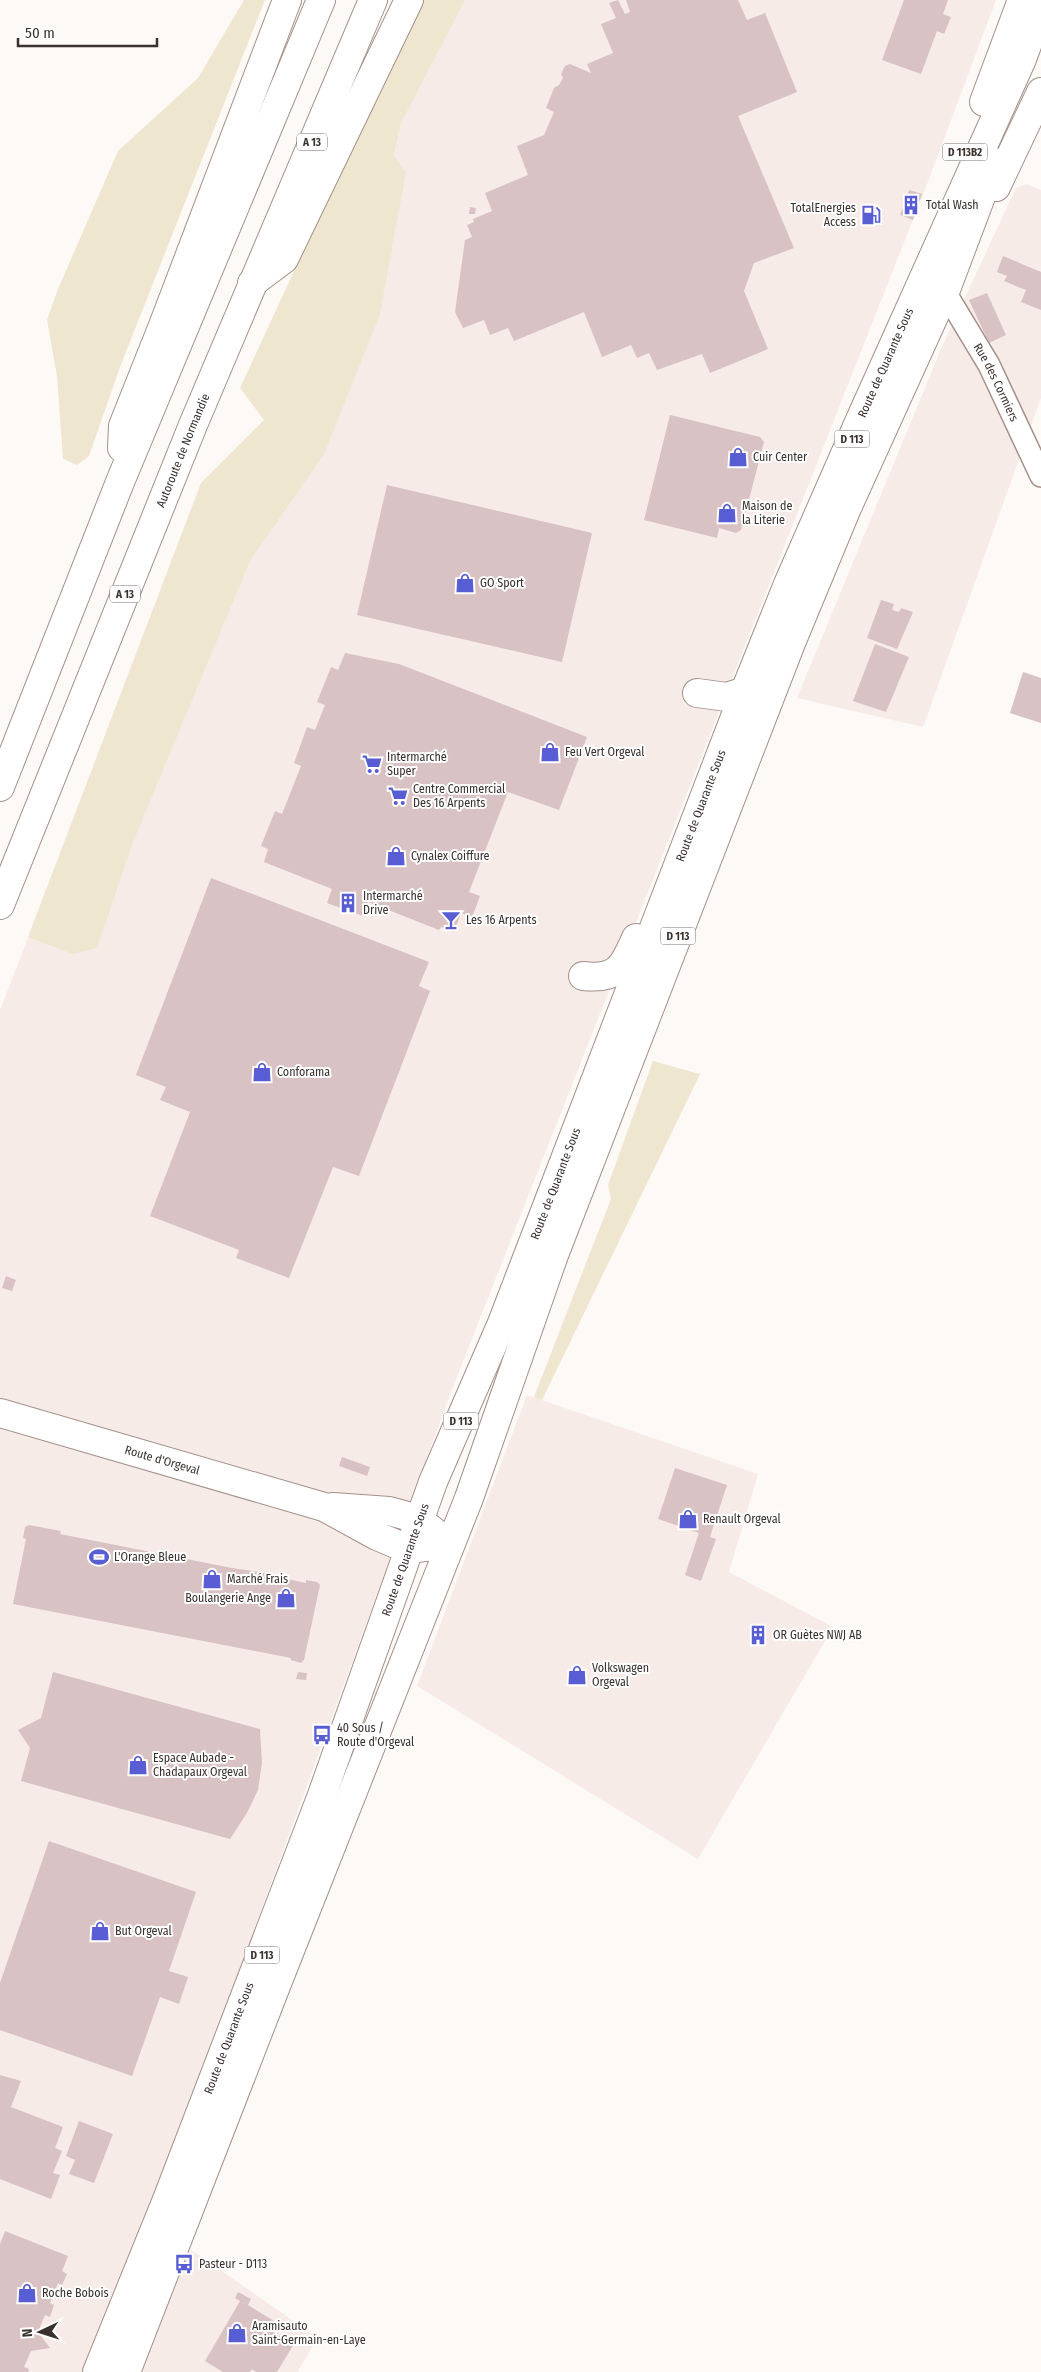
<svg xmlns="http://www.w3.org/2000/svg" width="1041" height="2372" viewBox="0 0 1041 2372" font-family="'Fira Sans Condensed',sans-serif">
<rect width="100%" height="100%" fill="#fdf9f7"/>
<g fill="#f7ebe7">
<path d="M460 0H996L929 179 451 1392 190 2105 140 2226 196 2253 318 2338 297 2372H0V1010L187 530 363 307 401 123Z"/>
<path d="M1026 184 1041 190V398L923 727 797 698 941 349 1016 188Z"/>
<path d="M527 1395 758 1474 729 1572 833 1627 698 1859 417 1686Z"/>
</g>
<g fill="#efe6cf">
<path d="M244 0H265L120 367 89 456 77 465 63 459 57 376 47 320 58 289 118 151 198 78Z"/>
<path d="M423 0H465L401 123 394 156 406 172 380 314 324 454 250 561 133 842 97 948 73 954 28 937 201 483 264 420 240 388 344 163Z"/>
<path d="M653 1061 700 1074 542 1400 534 1397 611 1199 608 1185Z"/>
</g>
<g fill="#d8c2c3">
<path d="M618 0 625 14 630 12 626 0H738L747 20 765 13 797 92 738 116 794 248 754 263 744 291 768 349 710 373 702 354 657 370 649 353 637 358 631 345 602 357 584 312 514 341 508 328 490 335 484 320 463 328 455 312 465 240 472 237 467 225 474 222 473 219 492 211 485 193 528 175 517 146 544 135 554 112 546 108 554 88 559 85 563 78 561 74 565 66 570 64 591 73 587 64 613 53 601 24 616 18 609 3Z"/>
<path d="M904 0H948L943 14 951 17 944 34 937 31 921 74 882 60Z"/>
<path d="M909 190 922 194 913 220 900 215Z"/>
<path d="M470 207 476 208 475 214H469Z"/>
<path d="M1003 256 1041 272V310L1021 302 1026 290 1004 281 1007 276 997 272Z"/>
<path d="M987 293 1006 335 989 343 969 300Z"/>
<path d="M670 415 760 437 764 442 741 530 736 533 719 528 717 538 644 520Z"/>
<path d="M387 485 592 533 562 662 357 615Z"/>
<path d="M881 600 894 604 892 610 899 612 901 608 913 612 897 649 867 638Z"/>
<path d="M875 644 909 657 886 712 853 701Z"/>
<path d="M345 653 399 664 587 737 559 810 508 792 469 892 480 896 476 907 472 917 461 913 454 932 441 927 439 930 368 902 363 916 327 903 332 889 264 862 268 849 261 846 275 811 282 814 301 766 294 763 307 727 315 730 325 705 317 702 331 667 338 670Z"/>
<path d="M1023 672 1041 678V723L1010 713Z"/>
<path d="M211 878 429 962 419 986 430 991 359 1176 333 1167 289 1278 236 1258 239 1250 150 1216 190 1112 160 1100 166 1087 136 1075Z"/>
<path d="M6 1276 16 1280 12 1291 2 1288Z"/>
<path d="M342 1457 370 1467 367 1476 339 1466Z"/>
<path d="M675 1468 727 1485 710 1537 716 1539 701 1581 685 1575 699 1533 658 1519Z"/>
<path d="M29 1525 61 1531 60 1534 232 1568 288 1576 287 1579 306 1583V1580L317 1582 320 1585 304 1660 301 1663 291 1660V1658L13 1604 26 1539 23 1538 25 1527Z"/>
<path d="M755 1624 765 1626 760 1646 750 1643Z"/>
<path d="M53 1672 260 1729 262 1763 258 1790 247 1813 230 1839 21 1781 30 1748 18 1730 41 1718Z"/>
<path d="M298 1672 307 1673 306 1680 296 1679Z"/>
<path d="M49 1841 196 1892 169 1971 188 1977 179 2004 160 1997 132 2076 0 2030V1983Z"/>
<path d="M0 2075 21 2081 11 2107 63 2127 55 2148 62 2151 53 2173 60 2175 51 2199 0 2179Z"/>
<path d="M79 2121 113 2134 94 2183 69 2174 75 2160 66 2156Z"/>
<path d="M5 2231 68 2256 62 2271 67 2274 62 2285 58 2283 50 2303 54 2305 50 2317 45 2315 38 2332 50 2348 31 2351 24 2367 29 2369 28 2372H0V2244Z"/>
<path d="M238 2292 251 2299 248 2305 279 2324 274 2333 294 2344 277 2372H256L252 2369 250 2372H223L205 2361 240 2301 235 2298Z"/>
</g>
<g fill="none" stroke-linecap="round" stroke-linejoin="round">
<defs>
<g id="street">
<path id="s1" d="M945 292 989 365 1041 476"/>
</g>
<g id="secondary">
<path id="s2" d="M0 1413 324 1507 377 1536 408 1549 450 1544"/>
<path d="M333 1507 389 1511 418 1519 438 1535"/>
</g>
<g id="primary">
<path d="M984 102 1022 0"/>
<path d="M996 187 1041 92"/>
<path d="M697 693 727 697 745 691"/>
<path d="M583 976C618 980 623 967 636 938"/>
<path id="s3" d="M97 2372 168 2197 322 1795 433 1482 502 1323 745 691 788 584 859 422 1022 59 1041 7"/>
<path d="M126 2372 276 1986 469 1498 554 1255 791 643 847 508 945 292 994 162"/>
</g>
<g id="highway">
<path d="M252 283 284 259 409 0"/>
<path d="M122 448 123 426 164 323 287 0"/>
<path d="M0 787 120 482 321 0"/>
<path id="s4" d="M0 905 193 425 373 0"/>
</g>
</defs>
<use href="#street" stroke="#a49089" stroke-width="24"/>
<use href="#secondary" stroke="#a49089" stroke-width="30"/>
<use href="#primary" stroke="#a49089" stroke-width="30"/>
<use href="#highway" stroke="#a49089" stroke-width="30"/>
<use href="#street" stroke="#fff" stroke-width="21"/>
<use href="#secondary" stroke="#fff" stroke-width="28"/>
<use href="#primary" stroke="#fff" stroke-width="28"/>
<use href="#highway" stroke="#fff" stroke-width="28"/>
</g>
<defs>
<symbol id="building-bare" viewBox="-9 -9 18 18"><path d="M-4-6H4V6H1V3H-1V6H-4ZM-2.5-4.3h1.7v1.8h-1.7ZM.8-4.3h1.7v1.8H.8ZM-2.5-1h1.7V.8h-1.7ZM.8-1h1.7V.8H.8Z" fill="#585dd4" stroke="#fff" stroke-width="2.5" paint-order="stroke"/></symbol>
<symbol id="fuel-bare" viewBox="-9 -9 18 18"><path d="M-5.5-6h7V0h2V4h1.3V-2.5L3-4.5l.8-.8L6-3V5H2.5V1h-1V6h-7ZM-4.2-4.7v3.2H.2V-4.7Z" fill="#585dd4" stroke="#fff" stroke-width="2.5" paint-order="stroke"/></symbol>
<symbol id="shop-bare" viewBox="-9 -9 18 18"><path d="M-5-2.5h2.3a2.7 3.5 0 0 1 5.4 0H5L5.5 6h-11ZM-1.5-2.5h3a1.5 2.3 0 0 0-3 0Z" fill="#585dd4" stroke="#fff" stroke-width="2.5" paint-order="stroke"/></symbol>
<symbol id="supermarket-bare" viewBox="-9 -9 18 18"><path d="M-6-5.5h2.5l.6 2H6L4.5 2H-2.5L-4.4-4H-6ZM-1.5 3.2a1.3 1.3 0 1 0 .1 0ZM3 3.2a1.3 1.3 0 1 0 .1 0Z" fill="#585dd4" stroke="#fff" stroke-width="2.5" paint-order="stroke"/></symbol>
<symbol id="bar-bare" viewBox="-9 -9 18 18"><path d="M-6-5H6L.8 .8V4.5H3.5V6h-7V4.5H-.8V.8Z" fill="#585dd4" stroke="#fff" stroke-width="2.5" paint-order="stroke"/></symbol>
<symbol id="stadium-bare" viewBox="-9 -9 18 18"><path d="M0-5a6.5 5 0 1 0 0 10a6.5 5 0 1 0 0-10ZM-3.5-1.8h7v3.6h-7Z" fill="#585dd4" stroke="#fff" stroke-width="2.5" paint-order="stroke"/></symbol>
<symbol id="bus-bare" viewBox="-9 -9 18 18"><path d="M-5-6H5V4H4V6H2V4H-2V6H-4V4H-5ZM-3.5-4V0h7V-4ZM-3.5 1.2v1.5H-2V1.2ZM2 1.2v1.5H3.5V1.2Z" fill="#585dd4" stroke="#fff" stroke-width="2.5" paint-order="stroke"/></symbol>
</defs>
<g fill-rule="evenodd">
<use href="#building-bare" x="897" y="191" width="28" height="28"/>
<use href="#fuel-bare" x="857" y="201" width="28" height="28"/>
<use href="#shop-bare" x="724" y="443" width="28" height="28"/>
<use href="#shop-bare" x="713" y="499" width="28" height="28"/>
<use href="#shop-bare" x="451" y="569" width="28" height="28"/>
<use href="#shop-bare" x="536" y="738" width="28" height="28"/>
<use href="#supermarket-bare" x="358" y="750" width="28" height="28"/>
<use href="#supermarket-bare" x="384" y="782" width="28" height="28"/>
<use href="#shop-bare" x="382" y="842" width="28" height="28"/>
<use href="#building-bare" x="334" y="889" width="28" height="28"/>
<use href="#bar-bare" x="437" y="906" width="28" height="28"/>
<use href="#shop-bare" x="248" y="1058" width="28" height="28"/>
<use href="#shop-bare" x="674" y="1505" width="28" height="28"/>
<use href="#stadium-bare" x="85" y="1543" width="28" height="28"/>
<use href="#shop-bare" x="198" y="1565" width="28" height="28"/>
<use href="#shop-bare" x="272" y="1584" width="28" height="28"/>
<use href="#building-bare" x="744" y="1621" width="28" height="28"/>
<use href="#shop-bare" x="563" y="1661" width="28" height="28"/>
<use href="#bus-bare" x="308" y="1721" width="28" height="28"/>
<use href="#shop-bare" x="124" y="1751" width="28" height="28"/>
<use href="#shop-bare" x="86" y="1917" width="28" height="28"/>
<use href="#bus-bare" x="170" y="2250" width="28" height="28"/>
<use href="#shop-bare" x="13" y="2279" width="28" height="28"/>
<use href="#shop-bare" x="223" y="2319" width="28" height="28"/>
</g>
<g text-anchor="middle" stroke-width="4" stroke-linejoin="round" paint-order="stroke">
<g fill="#fff" stroke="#746f6d" stroke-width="1">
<rect x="297" y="133.5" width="30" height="17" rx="4"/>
<rect x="942.5" y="143.5" width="45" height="17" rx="4"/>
<rect x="834.5" y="430.5" width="35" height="17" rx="4"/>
<rect x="110" y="585.5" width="30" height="17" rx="4"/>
<rect x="660.5" y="927.5" width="35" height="17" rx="4"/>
<rect x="443.5" y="1412.5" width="35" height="17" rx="4"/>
<rect x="244.5" y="1946.5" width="35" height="17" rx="4"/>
</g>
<g font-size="11" font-weight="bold" fill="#39312e">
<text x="312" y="146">A 13</text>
<text x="965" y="156">D 113B2</text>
<text x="852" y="443">D 113</text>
<text x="125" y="598">A 13</text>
<text x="678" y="940">D 113</text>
<text x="461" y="1425">D 113</text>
<text x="262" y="1959">D 113</text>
</g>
<g font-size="12" fill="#39312e" stroke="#fff" text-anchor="start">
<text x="926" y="209">Total Wash</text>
<text x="856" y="212" text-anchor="end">TotalEnergies<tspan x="856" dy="14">Access</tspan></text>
<text x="753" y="461">Cuir Center</text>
<text x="742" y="510">Maison de<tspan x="742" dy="14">la Literie</tspan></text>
<text x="480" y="587">GO Sport</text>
<text x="565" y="756">Feu Vert Orgeval</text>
<text x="387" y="761">Intermarché<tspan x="387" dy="14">Super</tspan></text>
<text x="413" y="793">Centre Commercial<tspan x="413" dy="14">Des 16 Arpents</tspan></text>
<text x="411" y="860">Cynalex Coiffure</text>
<text x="363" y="900">Intermarché<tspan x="363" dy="14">Drive</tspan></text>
<text x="466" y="924">Les 16 Arpents</text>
<text x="277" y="1076">Conforama</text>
<text x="703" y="1523">Renault Orgeval</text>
<text x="114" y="1561">L'Orange Bleue</text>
<text x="227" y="1583">Marché Frais</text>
<text x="271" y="1602" text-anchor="end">Boulangerie Ange</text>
<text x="773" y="1639">OR Guètes NWJ AB</text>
<text x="592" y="1672">Volkswagen<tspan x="592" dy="14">Orgeval</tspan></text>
<text x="337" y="1732">40 Sous /<tspan x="337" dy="14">Route d'Orgeval</tspan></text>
<text x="153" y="1762">Espace Aubade -<tspan x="153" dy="14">Chadapaux Orgeval</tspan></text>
<text x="115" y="1935">But Orgeval</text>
<text x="199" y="2268">Pasteur - D113</text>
<text x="42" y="2297">Roche Bobois</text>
<text x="252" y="2330">Aramisauto<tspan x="252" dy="14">Saint-Germain-en-Laye</tspan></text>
</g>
<g font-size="12" fill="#39312e" stroke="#fff">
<text dy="4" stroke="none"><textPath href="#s3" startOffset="2159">Route de Quarante Sous</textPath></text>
<text dy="4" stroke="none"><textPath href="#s1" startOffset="104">Rue des Cormiers</textPath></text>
<text dy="4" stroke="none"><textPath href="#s4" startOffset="490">Autoroute de Normandie</textPath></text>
<text dy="4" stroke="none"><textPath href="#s3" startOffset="1679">Route de Quarante Sous</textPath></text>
<text dy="4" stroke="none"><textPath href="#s3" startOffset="1274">Route de Quarante Sous</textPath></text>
<text dy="4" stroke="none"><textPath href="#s2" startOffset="169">Route d'Orgeval</textPath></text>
<text dy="4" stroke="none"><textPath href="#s3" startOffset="869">Route de Quarante Sous</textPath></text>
<text dy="4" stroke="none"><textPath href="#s3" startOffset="359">Route de Quarante Sous</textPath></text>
</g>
</g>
<g transform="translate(40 2332) rotate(266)" stroke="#ffffff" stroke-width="4" paint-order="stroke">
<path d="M0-4L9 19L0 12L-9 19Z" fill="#39312e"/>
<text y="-8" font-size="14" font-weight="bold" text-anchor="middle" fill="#39312e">N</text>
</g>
<path d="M18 38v8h139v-8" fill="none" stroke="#39312e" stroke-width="2.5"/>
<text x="25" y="38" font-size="15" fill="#39312e" stroke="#ffffff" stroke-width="4" paint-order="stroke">50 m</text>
</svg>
